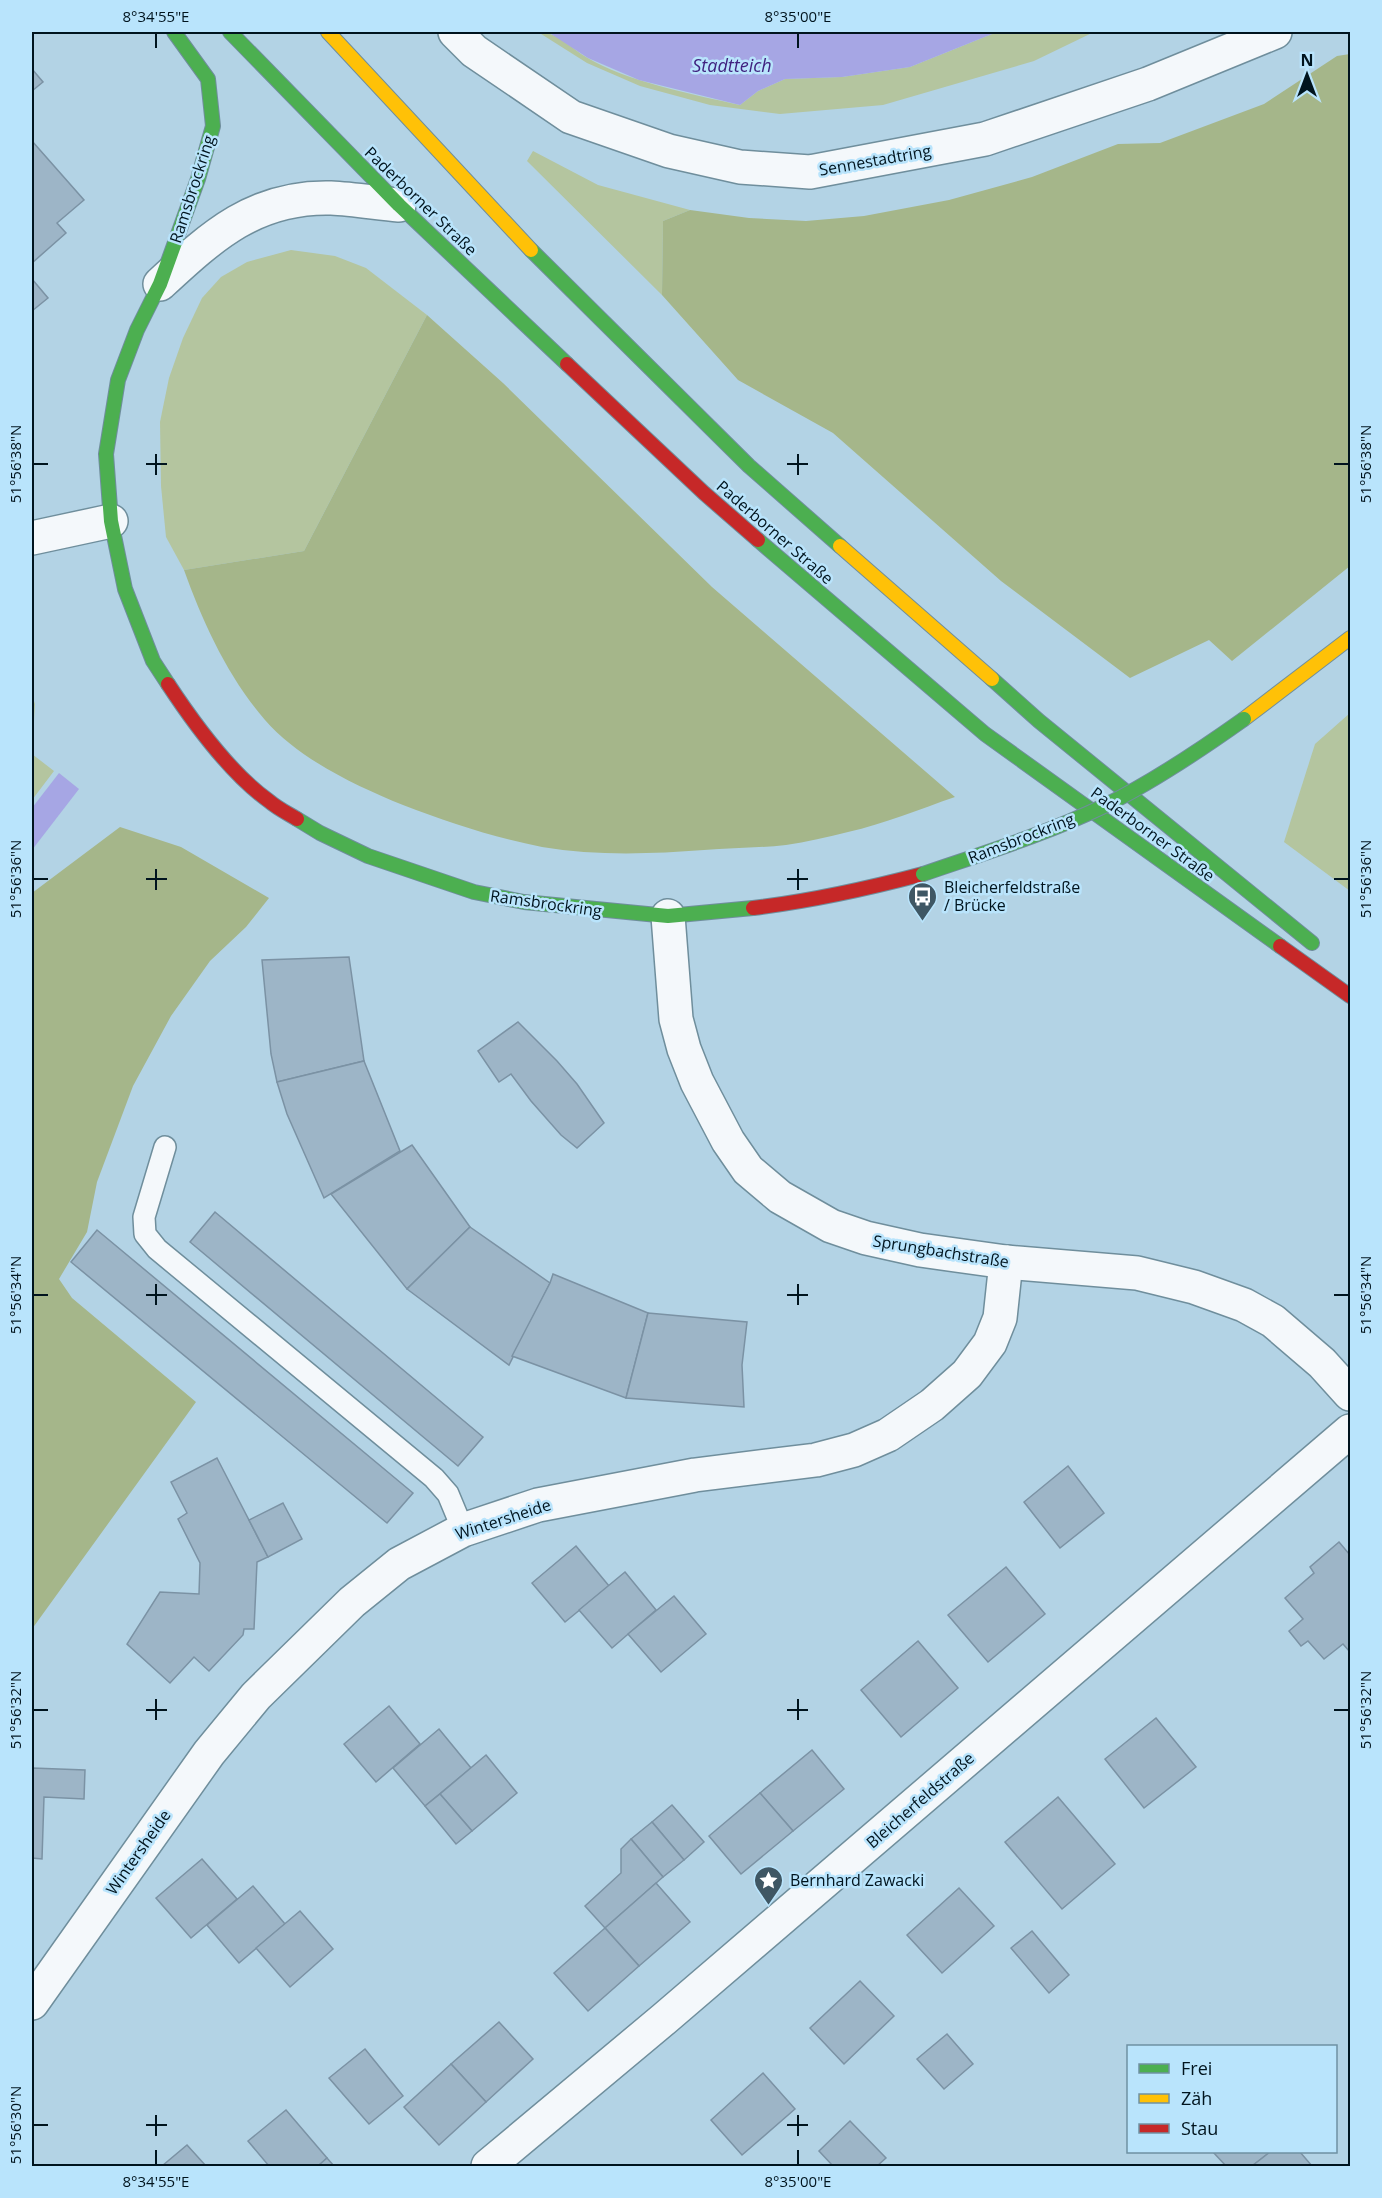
<svg xmlns="http://www.w3.org/2000/svg" width="1382" height="2198" viewBox="0 0 1382 2198" font-family="'Open Sans',sans-serif">
<rect width="100%" height="100%" fill="#b3d3e5"/>
<g fill="#b4c59f">
<path d="M538 32C556 31 571 48 586 57 627 82 692 94 740 105L758 91 785 79 842 77 910 67 997 32H1094L1034 61 883 105 780 114 710 105 640 86 587 63Z"/>
<path d="M533 151 598 185 690 210 663 221 662 295 527 161Z"/>
<path d="M291 250 335 256 366 268 427 315 304 551 184 570 166 537 161 486 160 422 169 378 183 338 202 298 221 277 247 262Z"/>
<path d="M32 695 35 704 32 754 54 771 32 800Z"/>
<path d="M1350 713V891L1284 842 1315 744Z"/>
</g>
<g fill="#a5b68a">
<path d="M1350 54V566L1232 661 1209 640 1130 678 1001 581 833 433 738 380 662 295 663 221 690 210 749 218 806 221 864 216 949 200 1032 177 1118 144 1160 143 1264 104 1337 56Z"/>
<path d="M427 315 503 383 712 587 955 797C920 809 884 824 848 832 828 837 806 842 786 845 759 848 731 848 704 850 651 854 595 856 542 847 495 838 448 822 403 805 356 786 299 759 265 720 228 677 203 623 184 570L304 551Z"/>
<path d="M120 827 181 847 269 898 246 927 210 961 171 1016 133 1086 97 1182 87 1232 59 1279 72 1298 196 1402 32 1629V893Z"/>
</g>
<g fill="#a6a6e4">
<path d="M548 32H997L910 67 842 77 785 79 758 91 740 105 639 80 588 58Z"/>
<path d="M59 773 79 789 32 850V808Z"/>
</g>
<g fill="#9db5c7" stroke="#7b92a4" stroke-width="1.5">
<path d="M32 69 43 82 32 91Z"/>
<path d="M32 141 84 200 57 223 66 233 32 263Z"/>
<path d="M32 279 48 298 32 311Z"/>
<path d="M349 957 364 1061 277 1082 271 1054 262 960Z"/>
<path d="M518 1022 557 1061 577 1084 604 1123 577 1148 561 1135 531 1101 511 1074 499 1082 478 1051Z"/>
<path d="M364 1061 400 1151 324 1198 287 1114 277 1082Z"/>
<path d="M412 1145 470 1227 407 1289 331 1194Z"/>
<path d="M215 1212 483 1437 458 1466 190 1242Z"/>
<path d="M470 1227 550 1283 509 1365 407 1289Z"/>
<path d="M97 1230 413 1493 387 1523 71 1262Z"/>
<path d="M553 1274 648 1313 626 1398 512 1356 550 1283Z"/>
<path d="M648 1313 747 1322 742 1365 744 1407 626 1398Z"/>
<path d="M217 1458 268 1557 257 1562 254 1629H244L243 1635 209 1671 194 1657 170 1683 127 1644 160 1592 199 1594 200 1563 178 1519 187 1513 171 1482Z"/>
<path d="M1068 1466 1104 1513 1060 1548 1024 1502Z"/>
<path d="M283 1503 302 1539 268 1557 249 1520Z"/>
<path d="M1339 1542 1350 1555V1652L1343 1644 1324 1659 1308 1641 1301 1646 1289 1631 1303 1619 1285 1598 1314 1573 1310 1567Z"/>
<path d="M576 1546 609 1586 565 1622 532 1583Z"/>
<path d="M1006 1567 1045 1614 988 1662 948 1615Z"/>
<path d="M625 1572 656 1610 612 1648 579 1610Z"/>
<path d="M674 1596 706 1634 661 1672 628 1634Z"/>
<path d="M918 1641 958 1688 901 1737 861 1690Z"/>
<path d="M389 1706 420 1744 376 1782 344 1744Z"/>
<path d="M1156 1718 1196 1767 1144 1808 1105 1759Z"/>
<path d="M439 1729 471 1768 425 1806 393 1768Z"/>
<path d="M812 1750 844 1789 793 1831 760 1793Z"/>
<path d="M486 1755 517 1793 472 1831 440 1794Z"/>
<path d="M32 1768 85 1770 84 1799 44 1797 42 1859 32 1858Z"/>
<path d="M760 1793 793 1831 741 1874 709 1836Z"/>
<path d="M440 1794 472 1831 456 1844 425 1806Z"/>
<path d="M1058 1797 1115 1864 1062 1909 1005 1842Z"/>
<path d="M672 1805 704 1842 684 1860 652 1822Z"/>
<path d="M652 1822 684 1860 663 1877 631 1839Z"/>
<path d="M631 1839 663 1877 605 1928 585 1906 621 1873V1849Z"/>
<path d="M202 1859 237 1899 191 1938 156 1898Z"/>
<path d="M656 1883 690 1922 639 1966 605 1928Z"/>
<path d="M253 1886 285 1924 239 1963 207 1925Z"/>
<path d="M959 1888 994 1926 942 1973 907 1935Z"/>
<path d="M300 1911 333 1949 290 1987 256 1948Z"/>
<path d="M605 1928 639 1966 588 2011 554 1973Z"/>
<path d="M1032 1931 1069 1975 1049 1993 1011 1948Z"/>
<path d="M860 1981 894 2016 844 2064 810 2028Z"/>
<path d="M499 2022 533 2059 486 2102 451 2064Z"/>
<path d="M947 2034 973 2064 944 2089 917 2059Z"/>
<path d="M365 2049 403 2096 369 2124 329 2078Z"/>
<path d="M451 2064 486 2102 439 2145 404 2107Z"/>
<path d="M763 2073 795 2109 742 2155 711 2120Z"/>
<path d="M286 2110 327 2158 318 2166H269L248 2141Z"/>
<path d="M850 2121 886 2158 877 2166H833L819 2151Z"/>
<path d="M187 2145 206 2166H162Z"/>
<path d="M1213 2152H1270L1252 2166H1226Z"/>
<path d="M1270 2152H1300L1312 2166H1252Z"/>
<path d="M327 2158 334 2166H318Z"/>
</g>
<g fill="none" stroke-linecap="round" stroke-linejoin="round">
<defs>
<path id="lane" d="M165 1147 144 1217 145 1234 157 1249 434 1478 448 1494 463 1530"/>
<g id="street">
<path d="M455 32 474 51 571 117 669 151 740 167 810 172 985 139 1148 84 1275 32"/>
<path d="M160 284C212 236 255 196 331 198 353 199 377 203 399 205"/>
<path d="M32 538 111 521"/>
<path d="M668 916 676 1019 684 1049 697 1082 728 1141 748 1170 780 1197 831 1226 866 1238 920 1250 1006 1262 1137 1273 1194 1287 1244 1305 1273 1321 1322 1363 1350 1394"/>
<path d="M32 2003 209 1753 256 1696 352 1602 399 1564 463 1530 538 1505 695 1475 816 1460 854 1450 888 1435 932 1405 967 1374 990 1343 1000 1318 1006 1262"/>
<path d="M488 2166 664 2019 1350 1431"/>
</g>
<g id="fast">
<path d="M230 32 399 205 567 364"/>
<path d="M531 250 749 466 840 546"/>
<path d="M758 540 985 734 1280 946"/>
<path d="M992 679 1039 721 1312 943"/>
<path d="M168 684 153 661 125 589 111 521 106 454 118 380 137 330 160 284 198 179 213 126 208 79 174 32"/>
<path d="M297 819 320 833 368 856 474 892 524 902 668 916 753 908"/>
</g>
<g id="slow">
<path d="M328 32 531 250"/>
<path d="M840 546 992 679"/>
<path d="M1244 719 1350 638"/>
</g>
<g id="jam">
<path d="M567 364 704 493 758 540"/>
<path d="M168 684C193 722 231 774 269 801 277 808 287 813 297 819"/>
<path d="M753 908C812 901 866 889 923 874"/>
<path d="M1280 946 1350 996"/>
</g>
</defs>
<use href="#lane" stroke="#6f8e9c" stroke-width="24"/>
<use href="#street" stroke="#6f8e9c" stroke-width="36"/>
<use href="#fast" stroke="#6f8e9c" stroke-width="16"/>
<use href="#slow" stroke="#6f8e9c" stroke-width="16"/>
<use href="#jam" stroke="#6f8e9c" stroke-width="16"/>
<use href="#lane" stroke="#f4f8fb" stroke-width="21"/>
<use href="#street" stroke="#f4f8fb" stroke-width="33"/>
<use href="#fast" stroke="#4caf50" stroke-width="14"/>
<use href="#slow" stroke="#ffc107" stroke-width="14"/>
<use href="#jam" stroke="#c62828" stroke-width="14"/>
<defs>
<path id="fast-bridge" d="M923 874C984 853 1046 834 1104 806 1153 782 1199 751 1244 719"/>
</defs>
<use href="#fast-bridge" stroke="#6f8e9c" stroke-width="16" stroke-linecap="butt"/>
<use href="#fast-bridge" stroke="#4caf50" stroke-width="14"/>
</g>
<path fill="none" stroke="#00141e" stroke-width="2" d="M156 33V48M798 33V48M156 454V475M798 454V475M33 464H48M146 464H167M787 464H808M1334 464H1349M156 869V890M798 869V890M33 879H48M146 879H167M787 879H808M1334 879H1349M156 1284V1305M798 1284V1305M33 1295H48M146 1295H167M787 1295H808M1334 1295H1349M156 1699V1720M798 1699V1720M33 1710H48M146 1710H167M787 1710H808M1334 1710H1349M156 2115V2136M798 2115V2136M33 2125H48M146 2125H167M787 2125H808M156 2150V2165M798 2150V2165"/>
<defs>
<symbol id="bus-pin" viewBox="-11 -11 22 30"><path d="M0 17L-7.5 6A9.5 9.5 0 1 1 7.5 6Z" fill="#3f5764" stroke="#b9e4fc"/><path d="M-5-6H5V4H4V6H2V4H-2V6H-4V4H-5ZM-3.5-4V0h7V-4ZM-3.5 1.2v1.5H-2V1.2ZM2 1.2v1.5H3.5V1.2Z" fill="#fff"/></symbol>
<symbol id="sight-pin" viewBox="-11 -11 22 30"><path d="M0 17L-7.5 6A9.5 9.5 0 1 1 7.5 6Z" fill="#3f5764" stroke="#b9e4fc"/><path d="M0-6L1.8-2.2L6-1.7L2.9 1.2L3.7 5.4L0 3.3L-3.7 5.4L-2.9 1.2L-6-1.7L-1.8-2.2Z" fill="#fff"/></symbol>
</defs>
<g fill-rule="evenodd">
<use href="#bus-pin" x="906" y="880" width="33" height="45"/>
<use href="#sight-pin" x="752" y="1864" width="33" height="45"/>
</g>
<g text-anchor="middle" stroke-width="5" stroke-linejoin="round" paint-order="stroke">
<g font-size="16" fill="#00141e" stroke="#b9e4fc">
<text transform="translate(875 160) rotate(-10)" y="6">Sennestadtring</text>
<text transform="translate(192 189) rotate(-72)" y="6">Ramsbrockring</text>
<text transform="translate(421 201) rotate(44)" y="6">Paderborner Straße</text>
<text transform="translate(775 532) rotate(41)" y="6">Paderborner Straße</text>
<text transform="translate(1153 834) rotate(36)" y="6">Paderborner Straße</text>
<text transform="translate(1021 838) rotate(-21)" y="6">Ramsbrockring</text>
<text transform="translate(546 903) rotate(8)" y="6">Ramsbrockring</text>
<text transform="translate(941 1251) rotate(9)" y="6">Sprungbachstraße</text>
<text transform="translate(503 1519) rotate(-18)" y="6">Wintersheide</text>
<text transform="translate(920 1800) rotate(-41)" y="6">Bleicherfeldstraße</text>
<text transform="translate(138 1852) rotate(-55)" y="6">Wintersheide</text>
</g>
<g font-size="16" fill="#00141e" stroke="#b9e4fc" text-anchor="start">
<text x="944" y="893">Bleicherfeldstraße<tspan x="944" dy="18">/ Brücke</tspan></text>
<text x="790" y="1886">Bernhard Zawacki</text>
</g>
<g font-size="18" font-style="italic" fill="#40227f" stroke="#b9e4fc">
<text x="732" y="72">Stadtteich</text>
</g>
</g>
<rect width="1382" height="2198" fill="none" stroke="#b9e4fc" stroke-width="66"/>
<rect x="1127" y="2045" width="210" height="108" fill="#b9e4fc" stroke="#6f91a3" stroke-width="1.5"/>
<rect x="1139" y="2064" width="30" height="9" fill="#4caf50" stroke="#6f91a3" stroke-width="1.5"/>
<text x="1181" y="2075" font-size="18" fill="#00141e">Frei</text>
<rect x="1139" y="2094" width="30" height="9" fill="#ffc107" stroke="#6f91a3" stroke-width="1.5"/>
<text x="1181" y="2105" font-size="18" fill="#00141e">Zäh</text>
<rect x="1139" y="2124" width="30" height="9" fill="#c62828" stroke="#6f91a3" stroke-width="1.5"/>
<text x="1181" y="2135" font-size="18" fill="#00141e">Stau</text>
<g transform="translate(1307 75)" stroke="#b9e4fc" stroke-width="4.5" paint-order="stroke">
<path d="M0-4.5L10 22L0 15L-10 22Z" fill="#00141e"/>
<text y="-9" font-size="16" font-weight="bold" text-anchor="middle" fill="#00141e">N</text>
</g>
<rect x="33" y="33" width="1316" height="2132" fill="none" stroke="#00141e" stroke-width="2"/>
<g font-size="15" text-anchor="middle" fill="#00141e">
<text x="156" y="22">8°34'55"E</text>
<text x="798" y="22">8°35'00"E</text>
<text transform="translate(16 464) rotate(-90)" y="5">51°56'38"N</text>
<text transform="translate(1366 464) rotate(-90)" y="5">51°56'38"N</text>
<text transform="translate(16 879) rotate(-90)" y="5">51°56'36"N</text>
<text transform="translate(1366 879) rotate(-90)" y="5">51°56'36"N</text>
<text transform="translate(16 1295) rotate(-90)" y="5">51°56'34"N</text>
<text transform="translate(1366 1295) rotate(-90)" y="5">51°56'34"N</text>
<text transform="translate(16 1710) rotate(-90)" y="5">51°56'32"N</text>
<text transform="translate(1366 1710) rotate(-90)" y="5">51°56'32"N</text>
<text transform="translate(16 2125) rotate(-90)" y="5">51°56'30"N</text>
<text x="156" y="2187">8°34'55"E</text>
<text x="798" y="2187">8°35'00"E</text>
</g>
</svg>
